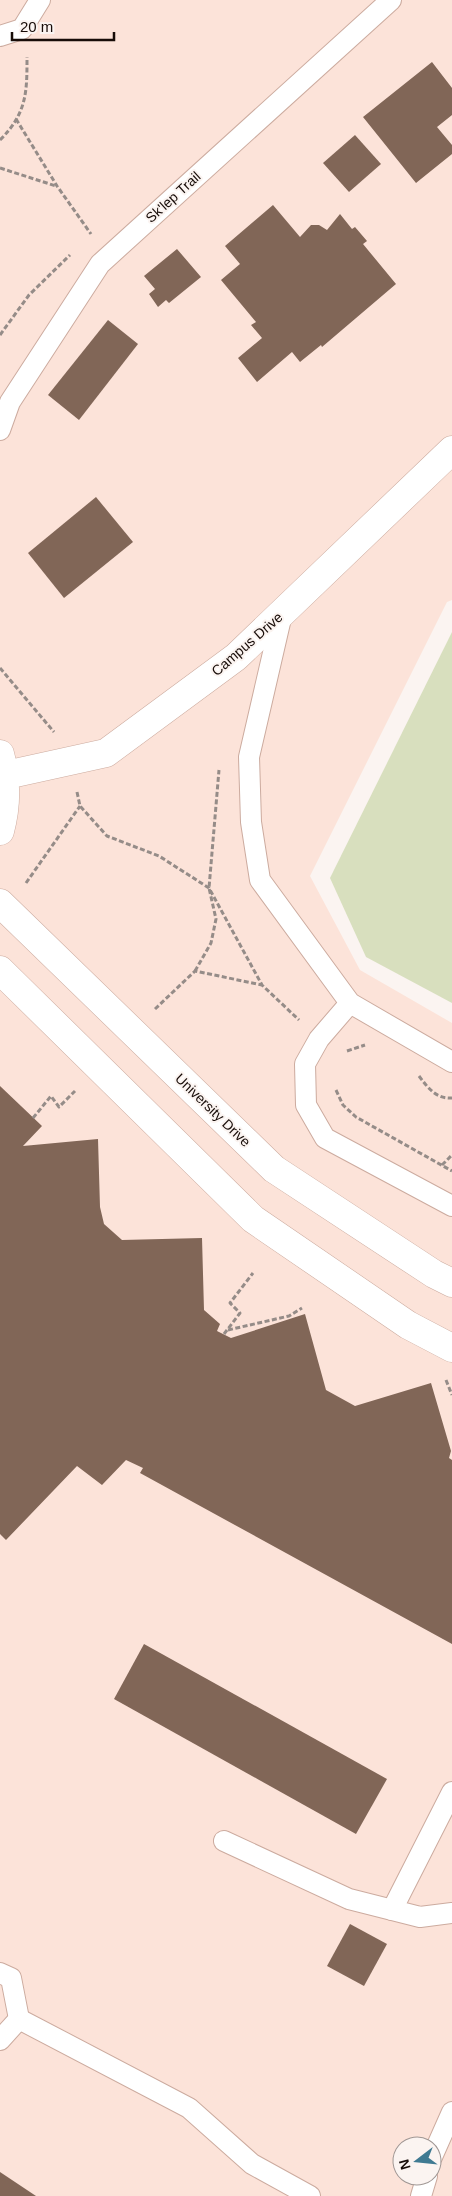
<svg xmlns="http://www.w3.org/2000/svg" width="452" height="2196" viewBox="0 0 452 2196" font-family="Helvetica,sans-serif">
<rect width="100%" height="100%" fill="#fbf4f1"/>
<path fill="#fce3d9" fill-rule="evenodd" d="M0 0H452V600L447 602 310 876 360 970 452 1023V2196H0ZM402 2146H432V2176H402Z"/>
<path fill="#d8dfbe" d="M452 632V1003L366 957 330 878Z"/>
<g fill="#816657">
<path d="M432 62 452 88V115L437 127 452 145V154L416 183 363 117Z"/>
<path d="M355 135 381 164 349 192 323 163Z"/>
<path d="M273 205 300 237 311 225H319L327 230 340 214 352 229 355 227 367 241 363 244 396 284 322 347 321 345 300 362 292 352 257 382 238 358 262 338 251 325 256 322 221 280 240 264 225 246Z"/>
<path d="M177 249 201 277 169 303 166 300 158 307 149 294 155 289 144 276Z"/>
<path d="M108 320 138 344 79 420 48 395Z"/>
<path d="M96 497 133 542 64 598 28 553Z"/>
<path d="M0 1086 42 1126 23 1146 98 1139 100 1207 104 1224 122 1240 202 1238 204 1310 220 1324 217 1331 231 1338 305 1314 326 1390 355 1406 431 1383 451 1451 449 1458 452 1460V1644L140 1473 143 1468 126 1460 102 1485 77 1466 6 1540 0 1534Z"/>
<path d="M144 1644 387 1779 356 1834 114 1699Z"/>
<path d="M350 1924 387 1944 364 1986 327 1966Z"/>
<path d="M0 2172 36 2196H0Z"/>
</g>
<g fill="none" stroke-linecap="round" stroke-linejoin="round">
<defs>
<g id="service">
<path d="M0 36 22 29 40 0"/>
<path d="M0 430 10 402 100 264 391 0"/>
<path d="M282 614 249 757 251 822 260 880 350 1003 452 1062"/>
<path d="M350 1003 319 1039 305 1064 306 1105 325 1138 452 1206"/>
<path d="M224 1841 349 1899 420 1917 452 1913"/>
<path d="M392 1910 452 1792"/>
<path d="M0 1973 11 1978 19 2019"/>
<path d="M19 2019 189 2108 252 2164 310 2196"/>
<path d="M0 2040 19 2019"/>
<path d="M432 2157 452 2112"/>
<path d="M421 2196 427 2176"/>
</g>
<g id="minor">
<path d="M0 754C7 780 7 805 0 831"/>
<path d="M6 775 106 753 236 657 452 450"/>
<path d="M0 903 274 1169 434 1274 452 1283"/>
<path d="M0 970 253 1219 408 1325 452 1348"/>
</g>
</defs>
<use href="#service" stroke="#ccab9f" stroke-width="22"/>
<use href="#minor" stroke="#ccab9f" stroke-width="29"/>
<g stroke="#958c88" stroke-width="3" stroke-dasharray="5 2.5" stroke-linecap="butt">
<path d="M16 119 57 186 91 234"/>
<path d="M0 140C27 113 27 92 27 57"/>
<path d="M0 168 56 186"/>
<path d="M0 335 29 295 70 255"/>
<path d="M0 668 54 732"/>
<path d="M77 792 80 806 107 836 159 856 209 888 262 985 299 1020"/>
<path d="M26 883 80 806"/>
<path d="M195 971 211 943 216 919 209 888 219 770"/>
<path d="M155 1009 195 971 262 985"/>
<path d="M347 1051 365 1045"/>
<path d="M419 1076C428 1088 436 1099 452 1098"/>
<path d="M336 1090 343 1105 356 1117 452 1171"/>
<path d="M33 1118 51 1096 59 1107 75 1091"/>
<path d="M442 1165 452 1155"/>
<path d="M228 1330 289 1316 302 1308"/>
<path d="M224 1334 240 1313 230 1303 253 1273"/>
<path d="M446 1380 452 1395"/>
</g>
<use href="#service" stroke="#fff" stroke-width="20"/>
<use href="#minor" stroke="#fff" stroke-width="28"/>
</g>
<g text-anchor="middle" stroke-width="4" stroke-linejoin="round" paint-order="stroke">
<g font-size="14" fill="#170c08" stroke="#fbf4f1">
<text transform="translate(173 197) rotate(-42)" y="5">Sk'lep Trail</text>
<text transform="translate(247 644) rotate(-41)" y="5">Campus Drive</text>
<text transform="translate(213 1110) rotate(44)" y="5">University Drive</text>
</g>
</g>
<g transform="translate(417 2161) rotate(254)"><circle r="24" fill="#fbf4f1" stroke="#a09794"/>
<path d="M0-4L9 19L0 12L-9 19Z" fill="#3f7a92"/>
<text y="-8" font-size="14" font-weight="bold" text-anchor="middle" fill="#170c08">N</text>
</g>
<path d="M12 32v8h102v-8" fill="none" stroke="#170c08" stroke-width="2.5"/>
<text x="20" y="32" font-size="15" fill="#170c08" stroke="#fbf4f1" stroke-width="4" paint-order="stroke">20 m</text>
</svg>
